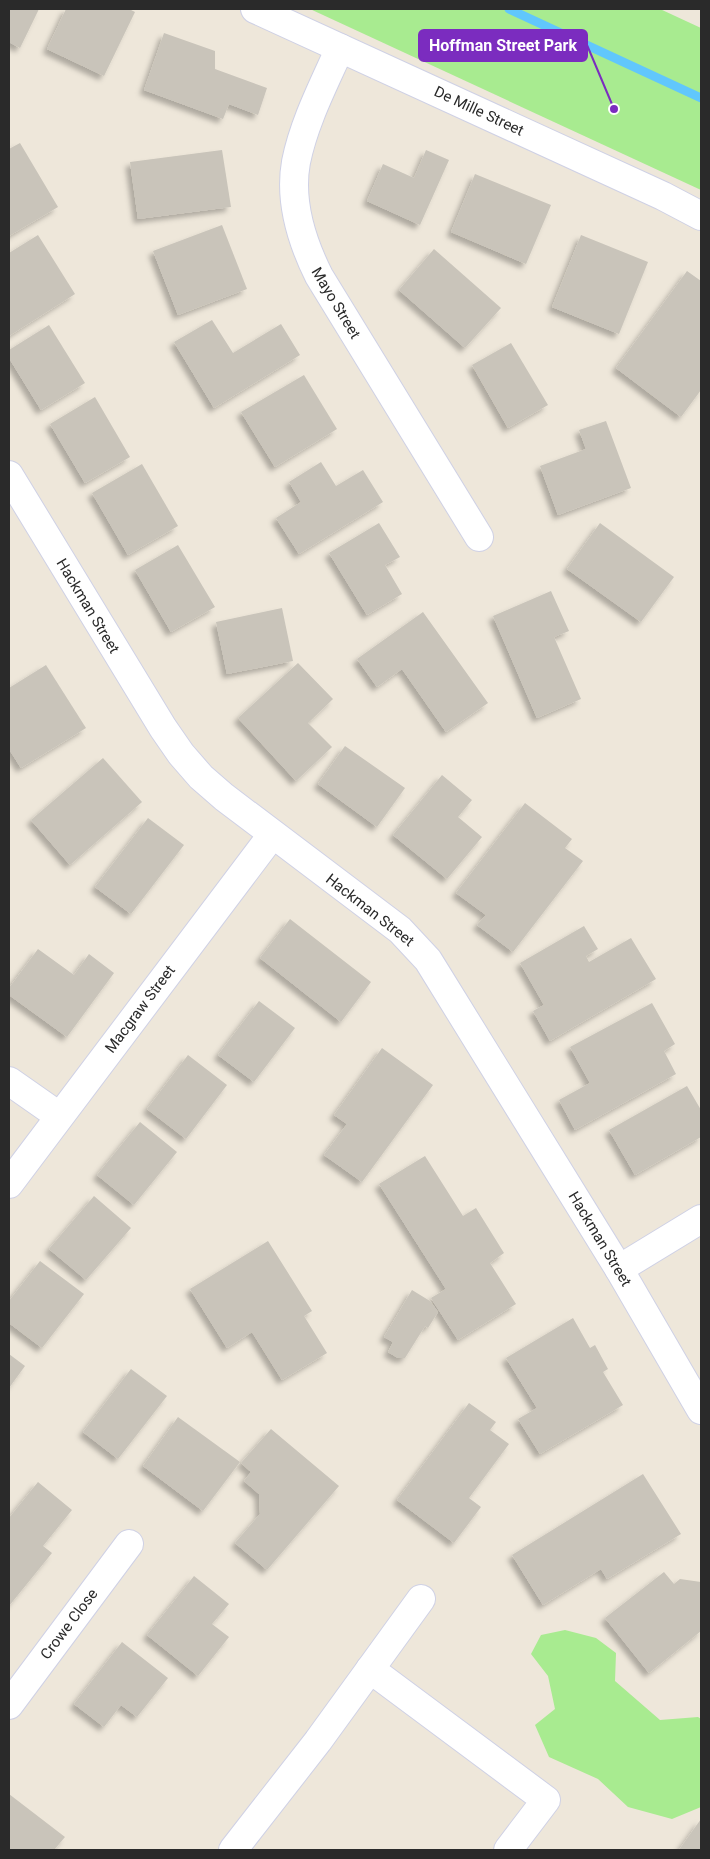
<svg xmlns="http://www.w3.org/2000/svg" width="710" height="1859" viewBox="0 0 710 1859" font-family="Roboto,sans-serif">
<defs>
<filter id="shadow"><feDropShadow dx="-4.5" dy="4.5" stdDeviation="2.5" flood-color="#0004"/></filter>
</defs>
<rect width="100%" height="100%" fill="#eee7da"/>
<g fill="#a8eb90">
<path d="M310 9H660L701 28V190Z"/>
<path d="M565 1630 596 1638 616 1653 615 1681 660 1720 698 1717 701 1719V1807L672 1819 628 1807 598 1779 549 1757 535 1725 555 1709 548 1676 531 1654 541 1635Z"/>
</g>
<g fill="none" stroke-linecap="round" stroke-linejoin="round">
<path stroke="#61c7fc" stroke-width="9" d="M509 9 701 98"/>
</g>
<g fill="#c9c4ba" filter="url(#shadow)">
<path d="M9 9H39L20 48 9 42Z"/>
<path d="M66 9H129L135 12 104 76 47 49Z"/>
<path d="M164 33 215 51V69L267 88 258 115 229 104 223 119 144 90Z"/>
<path d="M20 143 58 207 9 236V149Z"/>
<path d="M222 150 231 207 138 219 130 162Z"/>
<path d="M426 150 449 160 420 225 367 201 383 164 414 178Z"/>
<path d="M475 174 551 205 526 264 451 232Z"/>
<path d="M222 225 247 289 178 315 153 251Z"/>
<path d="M38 235 75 294 9 336V253Z"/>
<path d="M581 235 648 262 619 334 552 307Z"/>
<path d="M434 249 501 308 465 348 399 290Z"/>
<path d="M687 271 701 281V390L681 417 616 368Z"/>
<path d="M212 320 233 353 281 324 300 355 214 408 174 342Z"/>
<path d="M49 325 85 383 41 410 9 358V350Z"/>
<path d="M511 343 548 405 508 428 472 365Z"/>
<path d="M304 375 337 429 275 467 241 412Z"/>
<path d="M95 397 130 457 85 483 50 424Z"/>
<path d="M606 421 631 488 558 515 540 466 586 449 579 430Z"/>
<path d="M321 462 336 486 363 470 383 502 299 554 276 518 301 502 289 482Z"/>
<path d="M142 464 178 526 128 555 92 493Z"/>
<path d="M379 523 400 557 385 565 402 594 367 615 329 553Z"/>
<path d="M600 523 674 577 641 622 567 569Z"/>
<path d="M178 545 215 607 171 632 135 570Z"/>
<path d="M551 591 569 631 554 637 581 699 537 718 493 616Z"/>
<path d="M282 608 293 661 227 674 216 622Z"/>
<path d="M423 612 488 703 446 732 402 669 377 687 357 659Z"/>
<path d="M298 663 333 699 308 723 332 747 296 781 238 718Z"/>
<path d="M46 665 86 728 21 768 9 749V688Z"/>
<path d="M345 746 405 788 377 827 318 784Z"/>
<path d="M103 758 142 802 70 865 31 820Z"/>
<path d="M442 775 472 800 458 817 482 837 447 879 393 835Z"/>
<path d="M525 803 572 839 565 848 583 861 513 952 477 925 486 915 456 893Z"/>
<path d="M148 818 184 845 131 914 95 887Z"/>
<path d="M290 919 371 982 341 1022 260 958Z"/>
<path d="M584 926 598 949 586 956 589 962 631 938 656 979 550 1041 533 1011 544 1005 520 963Z"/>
<path d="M38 949 74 975 89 954 114 973 67 1037 9 995V988Z"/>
<path d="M259 1001 295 1028 254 1082 218 1055Z"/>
<path d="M652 1003 675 1044 664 1051 676 1074 575 1130 559 1100 590 1083 570 1047Z"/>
<path d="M382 1048 433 1085 362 1182 324 1155 347 1124 334 1115Z"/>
<path d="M188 1055 227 1085 186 1139 147 1109Z"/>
<path d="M687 1086 701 1110V1137L635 1175 609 1130Z"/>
<path d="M140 1122 177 1152 134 1205 97 1175Z"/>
<path d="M425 1156 463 1216 476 1208 504 1253 490 1263 516 1304 458 1340 431 1298 446 1289 379 1184Z"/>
<path d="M94 1196 131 1228 86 1280 49 1249Z"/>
<path d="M268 1241 312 1311 304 1316 327 1353 282 1380 252 1332 227 1348 190 1289Z"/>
<path d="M40 1261 84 1294 42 1348 9 1323V1301Z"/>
<path d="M412 1290 430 1301 438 1312 428 1328 425 1326 405 1358H398L388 1352 393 1342 384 1337Z"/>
<path d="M573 1318 590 1348 595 1345 608 1369 603 1372 623 1405 540 1454 518 1419 537 1408 506 1358Z"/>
<path d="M9 1354 25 1366 9 1388Z"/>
<path d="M131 1369 167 1396 118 1459 83 1432Z"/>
<path d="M469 1403 496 1422 490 1430 509 1444 469 1498 481 1507 454 1543 397 1500Z"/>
<path d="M178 1417 240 1462 203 1511 143 1466Z"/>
<path d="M271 1429 339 1486 267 1570 235 1543 260 1514 259 1494 244 1481 251 1472 241 1463Z"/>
<path d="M643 1474 681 1534 607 1579 601 1569 543 1605 512 1555Z"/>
<path d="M38 1482 72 1510 43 1546 52 1553 9 1606V1518Z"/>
<path d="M664 1572 674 1584 680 1579 701 1582V1631L649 1673 605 1618Z"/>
<path d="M194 1576 229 1604 212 1624 229 1637 198 1676 147 1635Z"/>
<path d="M122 1642 168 1678 137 1717 121 1705 104 1727 74 1704Z"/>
<path d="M9 1794 65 1837 54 1850H9Z"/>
<path d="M701 1819V1850H679L686 1840Z"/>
</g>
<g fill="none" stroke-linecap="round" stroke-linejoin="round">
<defs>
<g id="minor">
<path d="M255 9 663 196 701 216"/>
<path d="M340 48C324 84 304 122 296 162 289 201 302 242 319 276L479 537"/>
<path d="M9 475 163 728 181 754 201 777 224 797 400 930 428 960 619 1269 701 1410"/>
<path d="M9 1081 59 1116"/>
<path d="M9 1184 272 835"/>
<path d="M619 1269 701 1219"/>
<path d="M370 1669 546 1800 508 1850"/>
<path d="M9 1705 129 1544"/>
<path d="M233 1850 318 1741 421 1599"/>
</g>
</defs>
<use href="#minor" stroke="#cfd1e5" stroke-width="30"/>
<use href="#minor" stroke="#fff" stroke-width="28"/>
</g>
<g text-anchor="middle" stroke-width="4" stroke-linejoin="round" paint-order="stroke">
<g font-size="15" fill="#2a2a2a" stroke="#fff">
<text transform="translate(479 111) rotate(25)" y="5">De Mille Street</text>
<text transform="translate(336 303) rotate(59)" y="5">Mayo Street</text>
<text transform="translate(88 606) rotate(59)" y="5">Hackman Street</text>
<text transform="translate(370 910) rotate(38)" y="5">Hackman Street</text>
<text transform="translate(140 1009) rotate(-53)" y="5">Macgraw Street</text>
<text transform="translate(600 1239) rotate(59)" y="5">Hackman Street</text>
<text transform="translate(69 1624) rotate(-53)" y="5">Crowe Close</text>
</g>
</g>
<path fill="none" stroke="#7b2cbf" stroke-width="2" d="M614 109L587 45"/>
<circle fill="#7b2cbf" stroke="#fff" stroke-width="2" cx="614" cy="109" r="5"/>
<rect fill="#7b2cbf" stroke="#7b2cbf" stroke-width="2" x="419" y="30" width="168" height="31" rx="5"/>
<g font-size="16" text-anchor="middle" font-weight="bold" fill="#fff">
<text x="503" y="51">Hoffman Street Park</text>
</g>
<rect width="710" height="1859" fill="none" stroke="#2a2a2a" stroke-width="20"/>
</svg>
